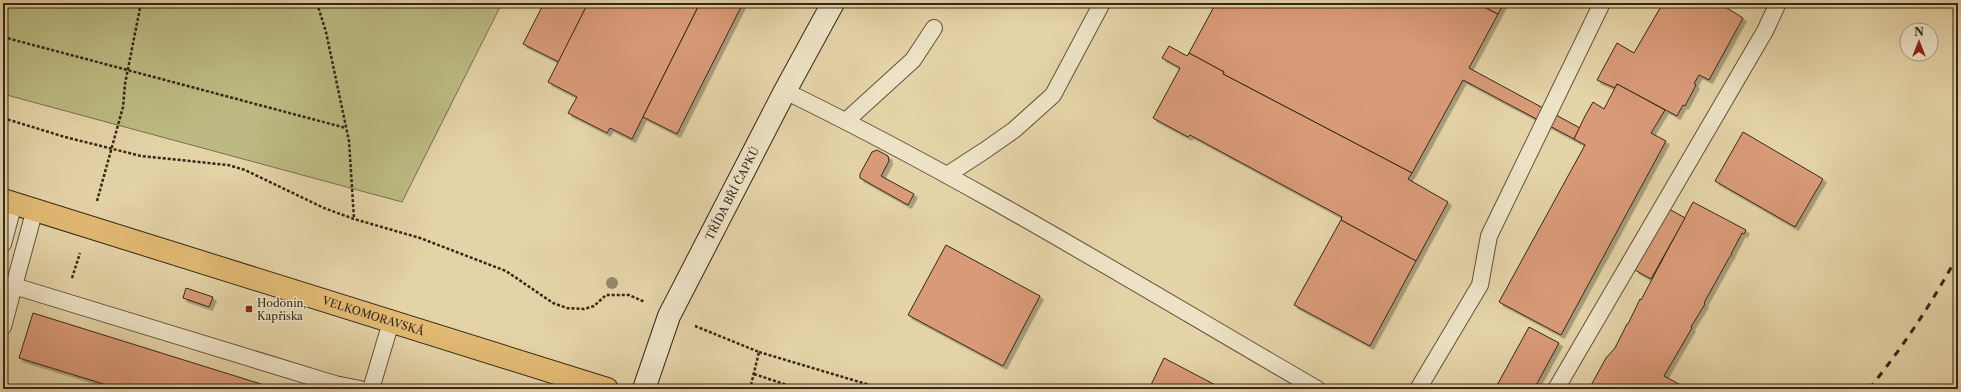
<svg xmlns="http://www.w3.org/2000/svg" width="1961" height="392" viewBox="0 0 1961 392" font-family="'Libre Caslon Text',serif">
<defs>
<filter id="shadow"><feDropShadow dx="3.5" dy="3.5" stdDeviation="0" flood-color="#0004"/></filter>
</defs>
<rect width="100%" height="100%" fill="#e4d3a7"/>
<filter id="stains"><feTurbulence type="fractalNoise" baseFrequency=".005" numOctaves="4"/><feColorMatrix values="0 0 0 0 .2 0 0 0 0 .09 0 0 0 0 .02 0 0 0 .5 -.17"/></filter>
<radialGradient id="worn" r=".72"><stop offset=".6" stop-color="#630" stop-opacity="0"/><stop offset="1" stop-color="#630" stop-opacity=".3"/></radialGradient>
<path fill="#bcba82" stroke="#78704d" d="M3 3H502L402 202 3 94Z"/>
<g fill="#d99a78" stroke="#352718" filter="url(#shadow)">
<path d="M544 3H588L559 62 523 44Z"/>
<path d="M588 3H700L632 139 610 128 607 133 568 113 577 97 548 82Z"/>
<path d="M700 3H743L677 134 643 117Z"/>
<path d="M1216 3H1476L1498 14 1469 68 1580 128 1574 139 1463 80 1412 173 1223 74 1224 72 1189 53Z"/>
<path d="M1476 3H1504L1498 14Z"/>
<path d="M1663 3H1719L1743 18 1709 80 1699 75 1694 84 1696 85 1685 106 1683 105 1677 116 1617 84 1615 88 1597 80 1617 43 1634 53Z"/>
<path d="M1169 46 1187 56 1189 53 1224 72 1223 74 1412 173 1408 179 1448 202 1416 261 1341 220 1342 217 1190 135 1188 137 1153 118 1180 68 1162 58Z"/>
<path d="M1617 84 1665 110 1651 133 1666 141 1561 335 1499 302 1585 145 1574 139 1585 116 1593 102 1604 109Z"/>
<path d="M1743 132 1823 179 1795 227 1715 181Z"/>
<path d="M877 150 888 156 889 161 881 176 914 194 908 205 860 178V174L872 152Z"/>
<path d="M1693 202 1746 230 1744 234 1742 233 1731 254H1732L1729 258 1704 303 1705 304 1691 327 1692 328 1664 376 1679 384 1677 389H1589L1606 358 1615 348 1627 324H1628L1640 299 1641 300Z"/>
<path d="M1669 209 1685 218 1651 279 1635 270Z"/>
<path d="M1341 220 1416 261 1370 346 1294 305Z"/>
<path d="M946 245 1040 296 1003 366 908 315Z"/>
<path d="M186 288 213 297 209 307 183 298Z"/>
<path d="M33 313 277 389H120L19 358Z"/>
<path d="M1529 327 1559 343 1534 389H1495Z"/>
<path d="M1164 358 1223 389H1149Z"/>
</g>
<g fill="none" stroke-linecap="round" stroke-linejoin="round">
<defs>
<g id="lane">
<path d="M785 91C968 180 1141 287 1317 389"/>
<path d="M846 121 913 60 934 28"/>
<path d="M947 175 984 151 1014 130 1053 95 1102 3"/>
<path d="M35 209 14 286 335 384 360 389"/>
<path d="M3 244 14 203"/>
<path d="M3 327 14 286"/>
<path d="M371 389 391 322"/>
<path d="M1418 389 1480 285 1489 236 1602 3"/>
<path d="M1556 389 1765 31 1778 3"/>
</g>
<g id="secondary">
<path id="s1" d="M644 389 669 316 785 91 833 3"/>
</g>
<g id="primary">
<path id="s2" d="M3 200 607 389"/>
</g>
</defs>
<use href="#lane" stroke="#61523c" stroke-width="18"/>
<use href="#secondary" stroke="#352718" stroke-width="24"/>
<use href="#primary" stroke="#352718" stroke-width="24"/>
<g stroke="#352718" stroke-width="2.5" stroke-dasharray="3 2" stroke-linecap="butt">
<path d="M317 3 326 32 349 141 354 219"/>
<path d="M3 37 346 128"/>
<path d="M3 118 65 137 141 156 228 165 245 170 324 208 354 219 420 238 506 271 553 303 567 308 584 309 594 306 606 295H629L645 302"/>
<path d="M97 201 123 107 125 84 141 3"/>
<path d="M72 278 80 253"/>
<path d="M695 326 759 352 750 389"/>
<path d="M759 352 883 389"/>
<path d="M754 374 799 389"/>
</g>
<use href="#lane" stroke="#ede2c6" stroke-width="16"/>
<use href="#secondary" stroke="#ede2c6" stroke-width="22"/>
<use href="#primary" stroke="#e2ba74" stroke-width="22"/>
<path stroke="#352718" stroke-width="3" stroke-dasharray="7 7" stroke-linecap="butt" d="M1869 389C1903 347 1932 303 1958 255"/>
</g>
<circle fill="#968967" cx="612" cy="283" r="6"/>
<rect fill="#8f2418" stroke="#ede2c6" stroke-width="1.5" x="245" y="305" width="8" height="8" rx="2"/>
<g text-anchor="middle" stroke-width="3" stroke-linejoin="round" paint-order="stroke">
<g font-size="11" fill="#352718" stroke="#ede2c6">
<text dy="4" stroke="none"><textPath href="#s1" startOffset="215">TŘÍDA BŘÍ ČAPKŮ</textPath></text>
<text dy="4" stroke="none"><textPath href="#s2" startOffset="388">VELKOMORAVSKÁ</textPath></text>
</g>
<g font-size="11" fill="#352718" stroke="#ede2c6" text-anchor="start">
<text x="257" y="307">Hodonín,<tspan x="257" dy="13">Kapřiska</tspan></text>
</g>
</g>
<rect width="1961" height="392" fill="none" stroke="#e4d3a7" stroke-width="16"/>
<rect x="4" y="4" width="1953" height="384" fill="none" stroke="#352718" stroke-width="2"/>
<rect x="8" y="8" width="1945" height="376" fill="none" stroke="#352718"/>
<g transform="translate(1919 42)"><circle r="19" fill="#ede2c6" stroke="#a39780"/>
<path d="M0-3L7 15L0 10L-7 15Z" fill="#8f2418"/>
<text y="-6" font-size="11" font-weight="bold" text-anchor="middle" fill="#352718">N</text>
</g>
<rect width="100%" height="100%" filter="url(#stains)"/>
<rect width="100%" height="100%" fill="url(#worn)"/>
</svg>
